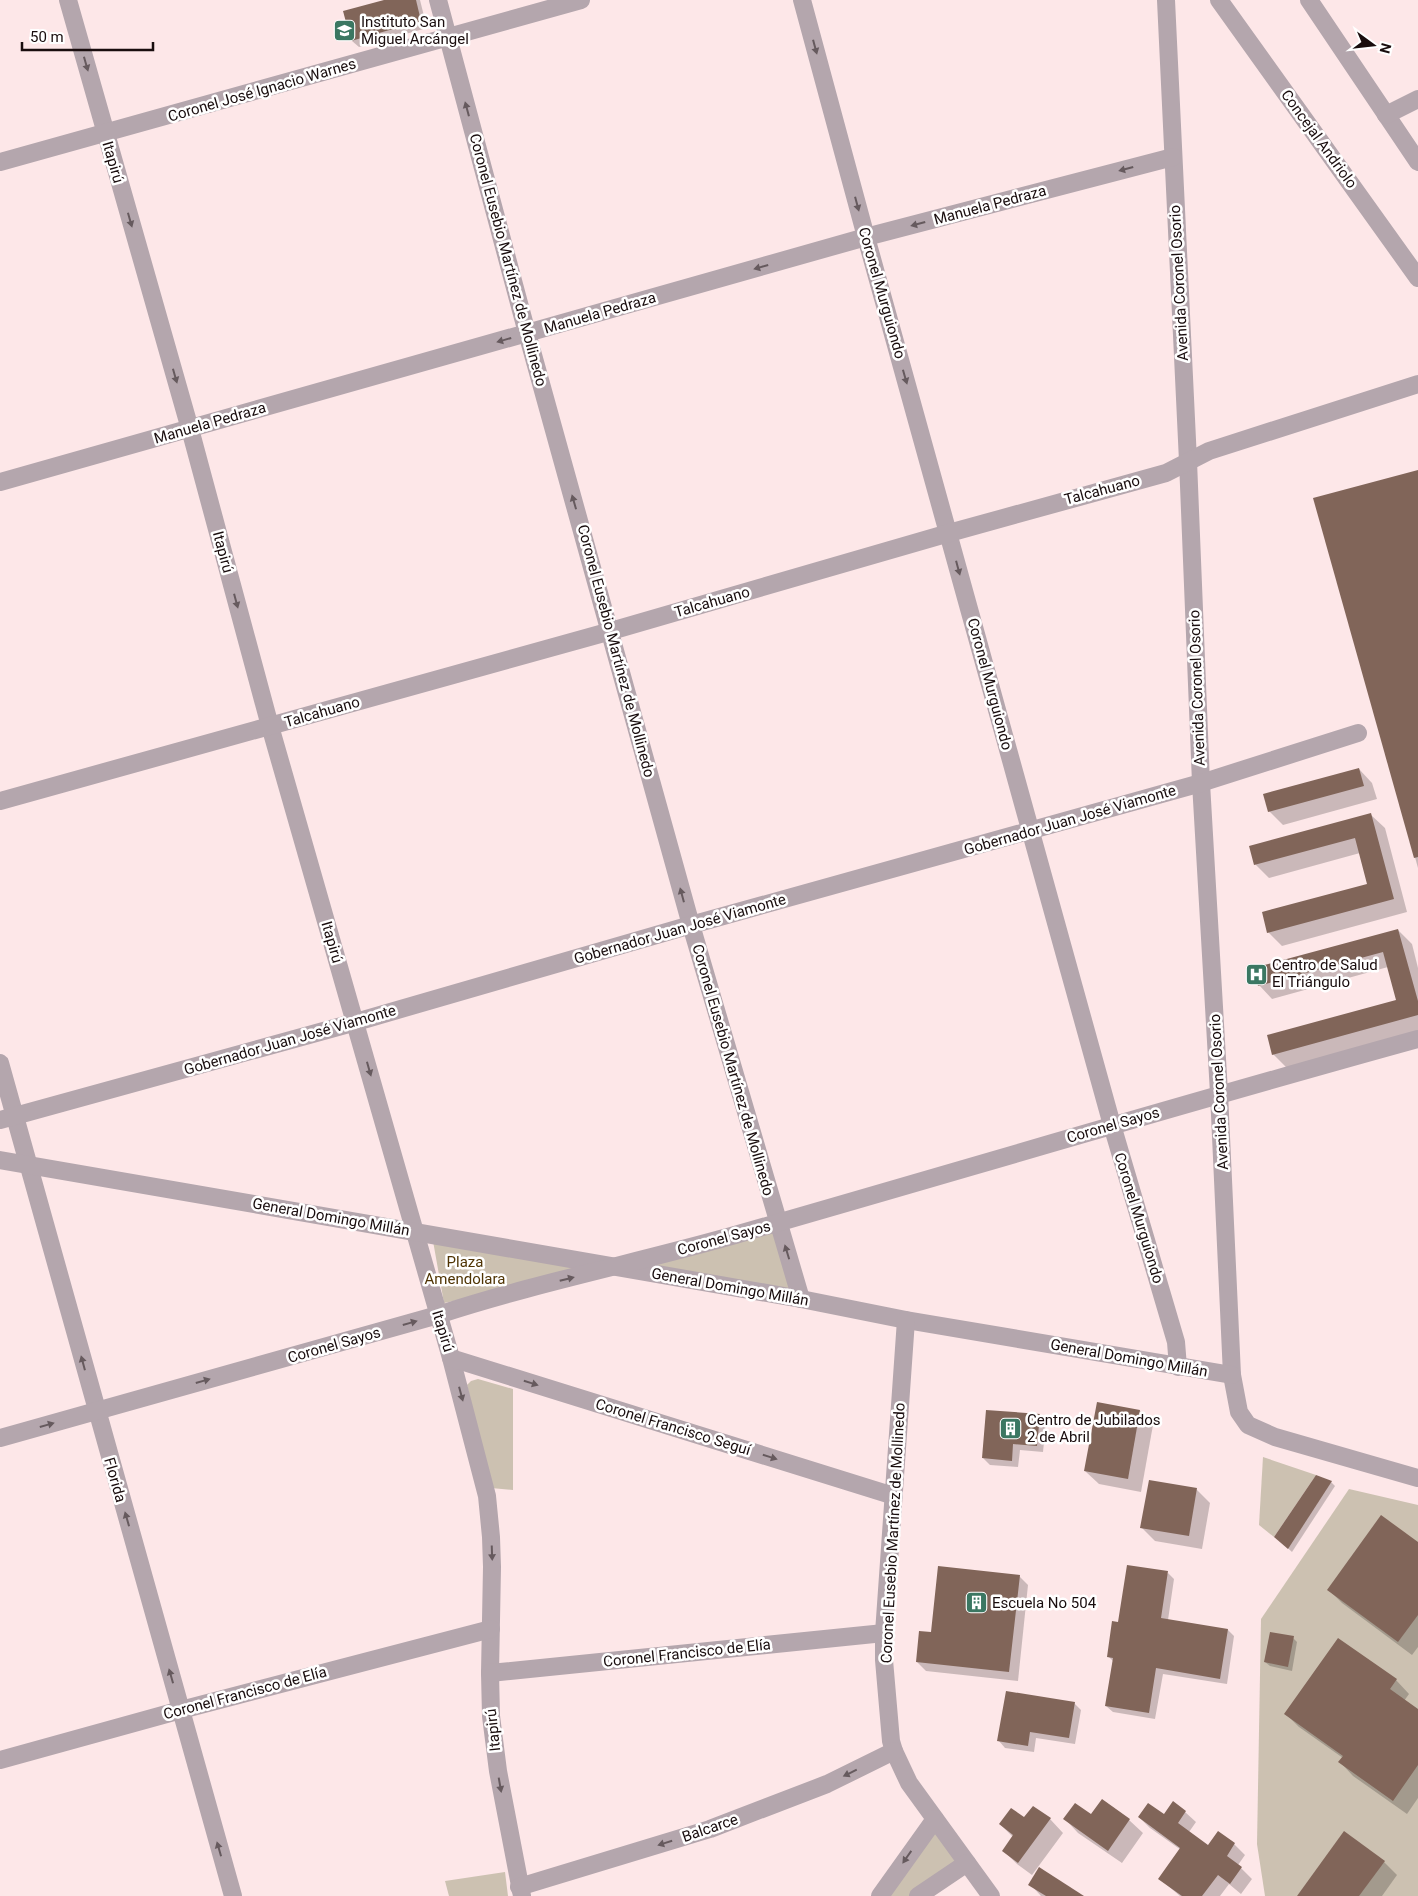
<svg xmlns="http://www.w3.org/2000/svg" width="1418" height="1896" viewBox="0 0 1418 1896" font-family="Roboto,sans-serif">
<rect width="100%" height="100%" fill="#fde7e8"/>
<g fill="#ccc1b1">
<path d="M778 1223 801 1299 616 1267 444 1303 433 1241 616 1267Z"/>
<path d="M478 1379 513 1389V1490L491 1488 467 1385 471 1381Z"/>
<path d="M1263 1457 1316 1475 1274 1537 1259 1525Z"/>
<path d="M1349 1489 1418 1505V1896H1265L1257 1844 1261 1619Z"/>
<path d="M935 1819 967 1863 918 1896H880Z"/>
<path d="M505 1872 508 1896H449L445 1881Z"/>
</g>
<g fill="#0003">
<path d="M389 0H420L427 28 359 47 352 41 345 12Z"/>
<path d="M1418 471V868L1315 499Z"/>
<path d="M1359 769 1372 783 1377 799 1283 825 1269 811Z"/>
<path d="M1371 815 1385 828 1407 912 1282 946 1268 932 1368 885 1360 853 1269 878 1255 864Z"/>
<path d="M1398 930 1412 944 1418 968V1032L1287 1068 1273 1054 1397 1001 1388 967 1272 999 1259 985Z"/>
<path d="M1098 1403 1140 1411 1153 1425 1141 1492 1099 1484 1085 1471Z"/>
<path d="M1039 1415 1046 1422 1043 1452 1020 1450 1018 1467 990 1465 983 1458Z"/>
<path d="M1331 1482 1335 1486 1292 1552 1280 1541Z"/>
<path d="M1196 1489 1210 1503 1202 1549 1155 1541 1141 1527Z"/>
<path d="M1418 1543V1647L1412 1655 1342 1603 1328 1589Z"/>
<path d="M1168 1573 1174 1579 1168 1620 1228 1630 1234 1636 1227 1684 1163 1674 1155 1719 1113 1712 1106 1706 1113 1661 1108 1656Z"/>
<path d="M1019 1576 1028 1585 1018 1681 926 1671 917 1662 932 1634Z"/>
<path d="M1293 1638 1297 1642 1292 1671 1270 1666 1265 1662Z"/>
<path d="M1396 1680 1409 1694 1404 1701 1418 1710V1798L1407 1814 1353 1776 1340 1762 1343 1758 1299 1727 1286 1714Z"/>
<path d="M1074 1703 1081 1710 1075 1744 1036 1738 1034 1752 1005 1748 999 1741Z"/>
<path d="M1102 1801 1129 1820 1143 1833 1122 1863 1078 1833 1065 1819 1092 1816Z"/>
<path d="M1185 1812 1196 1822 1189 1832 1208 1847 1218 1833 1234 1844 1245 1855 1238 1865 1252 1879 1241 1894 1229 1884 1220 1896H1180L1160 1879 1181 1850 1150 1828 1139 1817 1164 1816Z"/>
<path d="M1024 1819H1050L1063 1833 1032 1875 1017 1864 1004 1851 1013 1837 1000 1824Z"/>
<path d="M1384 1862 1397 1875 1382 1896H1299Z"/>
<path d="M1030 1884 1081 1896H1041Z"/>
</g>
<g fill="#816559">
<path d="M384 0H416L421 21 351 41 343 11Z"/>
<path d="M1418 470V857L1414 858 1313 498Z"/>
<path d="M1359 768 1364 786 1268 812 1263 794Z"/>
<path d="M1371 813 1394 899 1267 933 1262 912 1367 884 1355 838 1254 865 1249 846Z"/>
<path d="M1398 929 1418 1001V1015L1272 1055 1267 1035 1396 1000 1383 952 1258 986 1253 968Z"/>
<path d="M1097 1402 1140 1410 1128 1479 1084 1471Z"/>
<path d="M986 1410 1040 1414 1037 1446 1013 1444 1012 1461 982 1458Z"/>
<path d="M1316 1475 1332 1481 1288 1549 1274 1537Z"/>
<path d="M1149 1480 1197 1488 1189 1536 1140 1528Z"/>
<path d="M1381 1515 1418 1542V1615L1398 1642 1327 1590Z"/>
<path d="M1127 1565 1168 1571 1161 1618 1228 1629 1220 1679 1156 1668 1149 1713 1105 1706 1113 1658 1107 1657 1112 1621 1118 1622Z"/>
<path d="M938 1566 1020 1575 1009 1672 916 1662 919 1631 931 1632Z"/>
<path d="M1270 1632 1294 1636 1288 1667 1264 1662Z"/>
<path d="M1338 1638 1397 1679 1390 1689 1418 1709V1765L1393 1801 1338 1762 1343 1756 1284 1714Z"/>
<path d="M1006 1691 1075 1702 1069 1738 1030 1732 1028 1746 997 1741Z"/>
<path d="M1102 1799 1130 1819 1108 1851 1063 1819 1075 1803 1091 1814Z"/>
<path d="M1173 1801 1186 1811 1178 1823 1208 1845 1218 1831 1235 1843 1227 1856 1242 1867 1230 1884 1218 1875 1202 1896H1182L1158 1879 1180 1848 1138 1817 1148 1803 1164 1814Z"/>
<path d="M1033 1806 1051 1818 1018 1863 1002 1851 1013 1835 999 1824 1011 1808 1024 1817Z"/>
<path d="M1344 1831 1385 1861 1359 1896H1297Z"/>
<path d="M1039 1867 1084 1896H1046L1028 1885Z"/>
</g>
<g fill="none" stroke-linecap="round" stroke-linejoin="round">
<g stroke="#b4a6ad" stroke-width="18">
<path d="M68 0 190 429 270 726 451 1358 487 1496 491 1537 492 1567 490 1673 491 1716 498 1771 522 1896"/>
<path d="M438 0 527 333 691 925 801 1299"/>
<path d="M802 0 866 237 1112 1125 1176 1342 1178 1367"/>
<path d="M1166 0 1188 461 1201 783 1219 1093 1232 1375 1239 1412 1248 1425 1275 1437 1418 1478"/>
<path d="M1219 0 1418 278"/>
<path d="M1309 0 1418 162"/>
<path d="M1386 115 1418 99"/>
<path d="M0 162 581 0"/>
<path d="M0 482 866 237 1173 157"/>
<path d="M0 801 611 631 949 533 1166 473 1209 451 1418 384"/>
<path d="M0 1063 233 1896"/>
<path d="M0 1120 356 1022 691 925 1201 783 1358 733"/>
<path d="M0 1160 801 1299 906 1320 1232 1375"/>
<path d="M906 1320 884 1633V1660L891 1741 894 1751 909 1783 991 1896"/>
<path d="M451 1358 894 1496"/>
<path d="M0 1438 438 1315C536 1283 636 1263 735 1235 962 1170 1189 1102 1418 1039"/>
<path d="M490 1673 884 1633"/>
<path d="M0 1760 181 1710 491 1629"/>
<path d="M519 1887 710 1829 827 1784 894 1751"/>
<path d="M880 1896 935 1819"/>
<path d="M918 1896 967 1863"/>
</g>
</g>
<defs><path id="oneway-solid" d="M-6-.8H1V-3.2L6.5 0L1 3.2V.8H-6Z" transform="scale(1.25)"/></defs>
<g fill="#665a5e">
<use href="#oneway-solid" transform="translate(815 47) rotate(75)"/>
<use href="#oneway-solid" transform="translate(86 64) rotate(74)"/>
<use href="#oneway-solid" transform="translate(467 109) rotate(-105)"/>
<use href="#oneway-solid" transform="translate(1126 169) rotate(165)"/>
<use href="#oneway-solid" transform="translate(857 204) rotate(75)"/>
<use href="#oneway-solid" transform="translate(130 220) rotate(74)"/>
<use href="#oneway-solid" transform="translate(918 224) rotate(165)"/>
<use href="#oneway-solid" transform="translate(761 267) rotate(164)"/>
<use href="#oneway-solid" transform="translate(504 340) rotate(164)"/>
<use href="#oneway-solid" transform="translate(175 376) rotate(74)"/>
<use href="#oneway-solid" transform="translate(905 377) rotate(74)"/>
<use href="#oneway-solid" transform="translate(574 502) rotate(-106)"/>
<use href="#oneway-solid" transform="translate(958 568) rotate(75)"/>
<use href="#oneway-solid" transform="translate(236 601) rotate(75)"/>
<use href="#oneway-solid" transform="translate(682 895) rotate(-105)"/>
<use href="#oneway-solid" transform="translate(369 1069) rotate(74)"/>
<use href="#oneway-solid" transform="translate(787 1252) rotate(-107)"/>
<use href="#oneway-solid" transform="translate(567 1279) rotate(-14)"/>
<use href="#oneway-solid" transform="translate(410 1323) rotate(-16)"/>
<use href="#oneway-solid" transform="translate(83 1363) rotate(-105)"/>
<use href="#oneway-solid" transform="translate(203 1381) rotate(-16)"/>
<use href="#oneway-solid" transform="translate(531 1383) rotate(17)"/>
<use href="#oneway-solid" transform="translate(461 1394) rotate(75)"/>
<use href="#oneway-solid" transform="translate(47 1425) rotate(-16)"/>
<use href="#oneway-solid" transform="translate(770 1457) rotate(17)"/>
<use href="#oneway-solid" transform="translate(127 1519) rotate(-106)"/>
<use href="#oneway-solid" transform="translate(492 1553) rotate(88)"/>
<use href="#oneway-solid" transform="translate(171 1676) rotate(-106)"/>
<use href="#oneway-solid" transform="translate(850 1773) rotate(154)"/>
<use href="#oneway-solid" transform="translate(500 1785) rotate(80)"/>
<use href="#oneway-solid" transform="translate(665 1843) rotate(163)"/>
<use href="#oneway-solid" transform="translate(219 1849) rotate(-106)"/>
<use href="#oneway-solid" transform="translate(907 1857) rotate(125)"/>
</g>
<defs>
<symbol id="school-square" viewBox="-11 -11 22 22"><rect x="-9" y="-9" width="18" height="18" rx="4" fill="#3b7762" stroke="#fff"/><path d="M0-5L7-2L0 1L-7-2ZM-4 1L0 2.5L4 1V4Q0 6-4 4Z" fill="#fff"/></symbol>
<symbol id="hospital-square" viewBox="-11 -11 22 22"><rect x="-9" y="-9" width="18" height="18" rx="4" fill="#3b7762" stroke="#fff"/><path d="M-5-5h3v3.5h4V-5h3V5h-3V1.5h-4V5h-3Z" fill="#fff"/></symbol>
<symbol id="building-square" viewBox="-11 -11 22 22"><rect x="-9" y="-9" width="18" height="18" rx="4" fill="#3b7762" stroke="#fff"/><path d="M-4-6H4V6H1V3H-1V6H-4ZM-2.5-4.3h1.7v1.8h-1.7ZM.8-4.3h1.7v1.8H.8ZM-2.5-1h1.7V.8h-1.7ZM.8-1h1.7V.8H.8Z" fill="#fff"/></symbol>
</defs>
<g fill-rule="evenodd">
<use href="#school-square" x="332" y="18" width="25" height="25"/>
<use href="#hospital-square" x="1244" y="962" width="25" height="25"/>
<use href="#building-square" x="998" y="1416" width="25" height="25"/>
<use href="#building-square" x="964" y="1590" width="25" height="25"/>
</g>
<g text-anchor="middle" stroke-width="5" stroke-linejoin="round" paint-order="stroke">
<g font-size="15" fill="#190d0e" stroke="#fff" text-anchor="start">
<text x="361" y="27">Instituto San<tspan x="361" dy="17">Miguel Arcángel</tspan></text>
<text x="1272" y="970">Centro de Salud<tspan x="1272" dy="17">El Triángulo</tspan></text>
<text x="1027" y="1425">Centro de Jubilados<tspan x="1027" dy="17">2 de Abril</tspan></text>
<text x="992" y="1608">Escuela No 504</text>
</g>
<g font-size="15" fill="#190d0e" stroke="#fff">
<text transform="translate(262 90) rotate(-16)" y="5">Coronel José Ignacio Warnes</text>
<text transform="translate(1319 139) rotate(54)" y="5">Concejal Andriolo</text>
<text transform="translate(113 162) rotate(74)" y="5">Itapirú</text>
<text transform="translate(990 205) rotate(-15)" y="5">Manuela Pedraza</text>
<text transform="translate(508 260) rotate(75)" y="5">Coronel Eusebio Martínez de Mollinedo</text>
<text transform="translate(1179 283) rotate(-93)" y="5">Avenida Coronel Osorio</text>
<text transform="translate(882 293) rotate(74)" y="5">Coronel Murguiondo</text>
<text transform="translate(600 313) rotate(-16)" y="5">Manuela Pedraza</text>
<text transform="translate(210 423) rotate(-16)" y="5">Manuela Pedraza</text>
<text transform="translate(1102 490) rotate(-15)" y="5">Talcahuano</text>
<text transform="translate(223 552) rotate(75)" y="5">Itapirú</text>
<text transform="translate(712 602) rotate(-16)" y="5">Talcahuano</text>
<text transform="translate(616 651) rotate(75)" y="5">Coronel Eusebio Martínez de Mollinedo</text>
<text transform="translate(990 684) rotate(75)" y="5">Coronel Murguiondo</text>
<text transform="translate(1197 688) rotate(-92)" y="5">Avenida Coronel Osorio</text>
<text transform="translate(322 712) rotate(-16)" y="5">Talcahuano</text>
<text transform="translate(1070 820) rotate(-16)" y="5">Gobernador Juan José Viamonte</text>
<text transform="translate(680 929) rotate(-16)" y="5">Gobernador Juan José Viamonte</text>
<text transform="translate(332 942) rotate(74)" y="5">Itapirú</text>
<text transform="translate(290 1040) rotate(-16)" y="5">Gobernador Juan José Viamonte</text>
<text transform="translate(733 1070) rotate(74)" y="5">Coronel Eusebio Martínez de Mollinedo</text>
<text transform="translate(1219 1092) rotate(-93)" y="5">Avenida Coronel Osorio</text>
<text transform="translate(1113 1125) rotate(-16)" y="5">Coronel Sayos</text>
<text transform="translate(331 1217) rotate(10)" y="5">General Domingo Millán</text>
<text transform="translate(1139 1218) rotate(73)" y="5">Coronel Murguiondo</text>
<text transform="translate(724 1238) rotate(-15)" y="5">Coronel Sayos</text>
<text transform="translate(730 1287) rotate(10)" y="5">General Domingo Millán</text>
<text transform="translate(443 1331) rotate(73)" y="5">Itapirú</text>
<text transform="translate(334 1345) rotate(-16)" y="5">Coronel Sayos</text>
<text transform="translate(1129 1358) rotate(10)" y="5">General Domingo Millán</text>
<text transform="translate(673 1427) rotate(17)" y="5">Coronel Francisco Seguí</text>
<text transform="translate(115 1480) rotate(74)" y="5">Florida</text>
<text transform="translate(893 1533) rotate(-87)" y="5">Coronel Eusebio Martínez de Mollinedo</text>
<text transform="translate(687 1653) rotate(-6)" y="5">Coronel Francisco de Elía</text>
<text transform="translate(245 1693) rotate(-15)" y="5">Coronel Francisco de Elía</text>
<text transform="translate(493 1730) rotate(-96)" y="5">Itapirú</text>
<text transform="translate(710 1828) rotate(-19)" y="5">Balcarce</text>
</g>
<g font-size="15" fill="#4f3404" stroke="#fff">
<text x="465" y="1267">Plaza<tspan x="465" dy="17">Amendolara</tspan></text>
</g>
</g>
<g transform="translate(1373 45) rotate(105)" stroke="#ffffff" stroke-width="4" paint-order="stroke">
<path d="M0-4L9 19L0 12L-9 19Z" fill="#190d0e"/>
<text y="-8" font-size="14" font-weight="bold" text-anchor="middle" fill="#190d0e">N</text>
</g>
<path d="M22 42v8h131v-8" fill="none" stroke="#190d0e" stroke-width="2.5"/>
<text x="30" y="42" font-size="15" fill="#190d0e" stroke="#ffffff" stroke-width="4" paint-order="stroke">50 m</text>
</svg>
